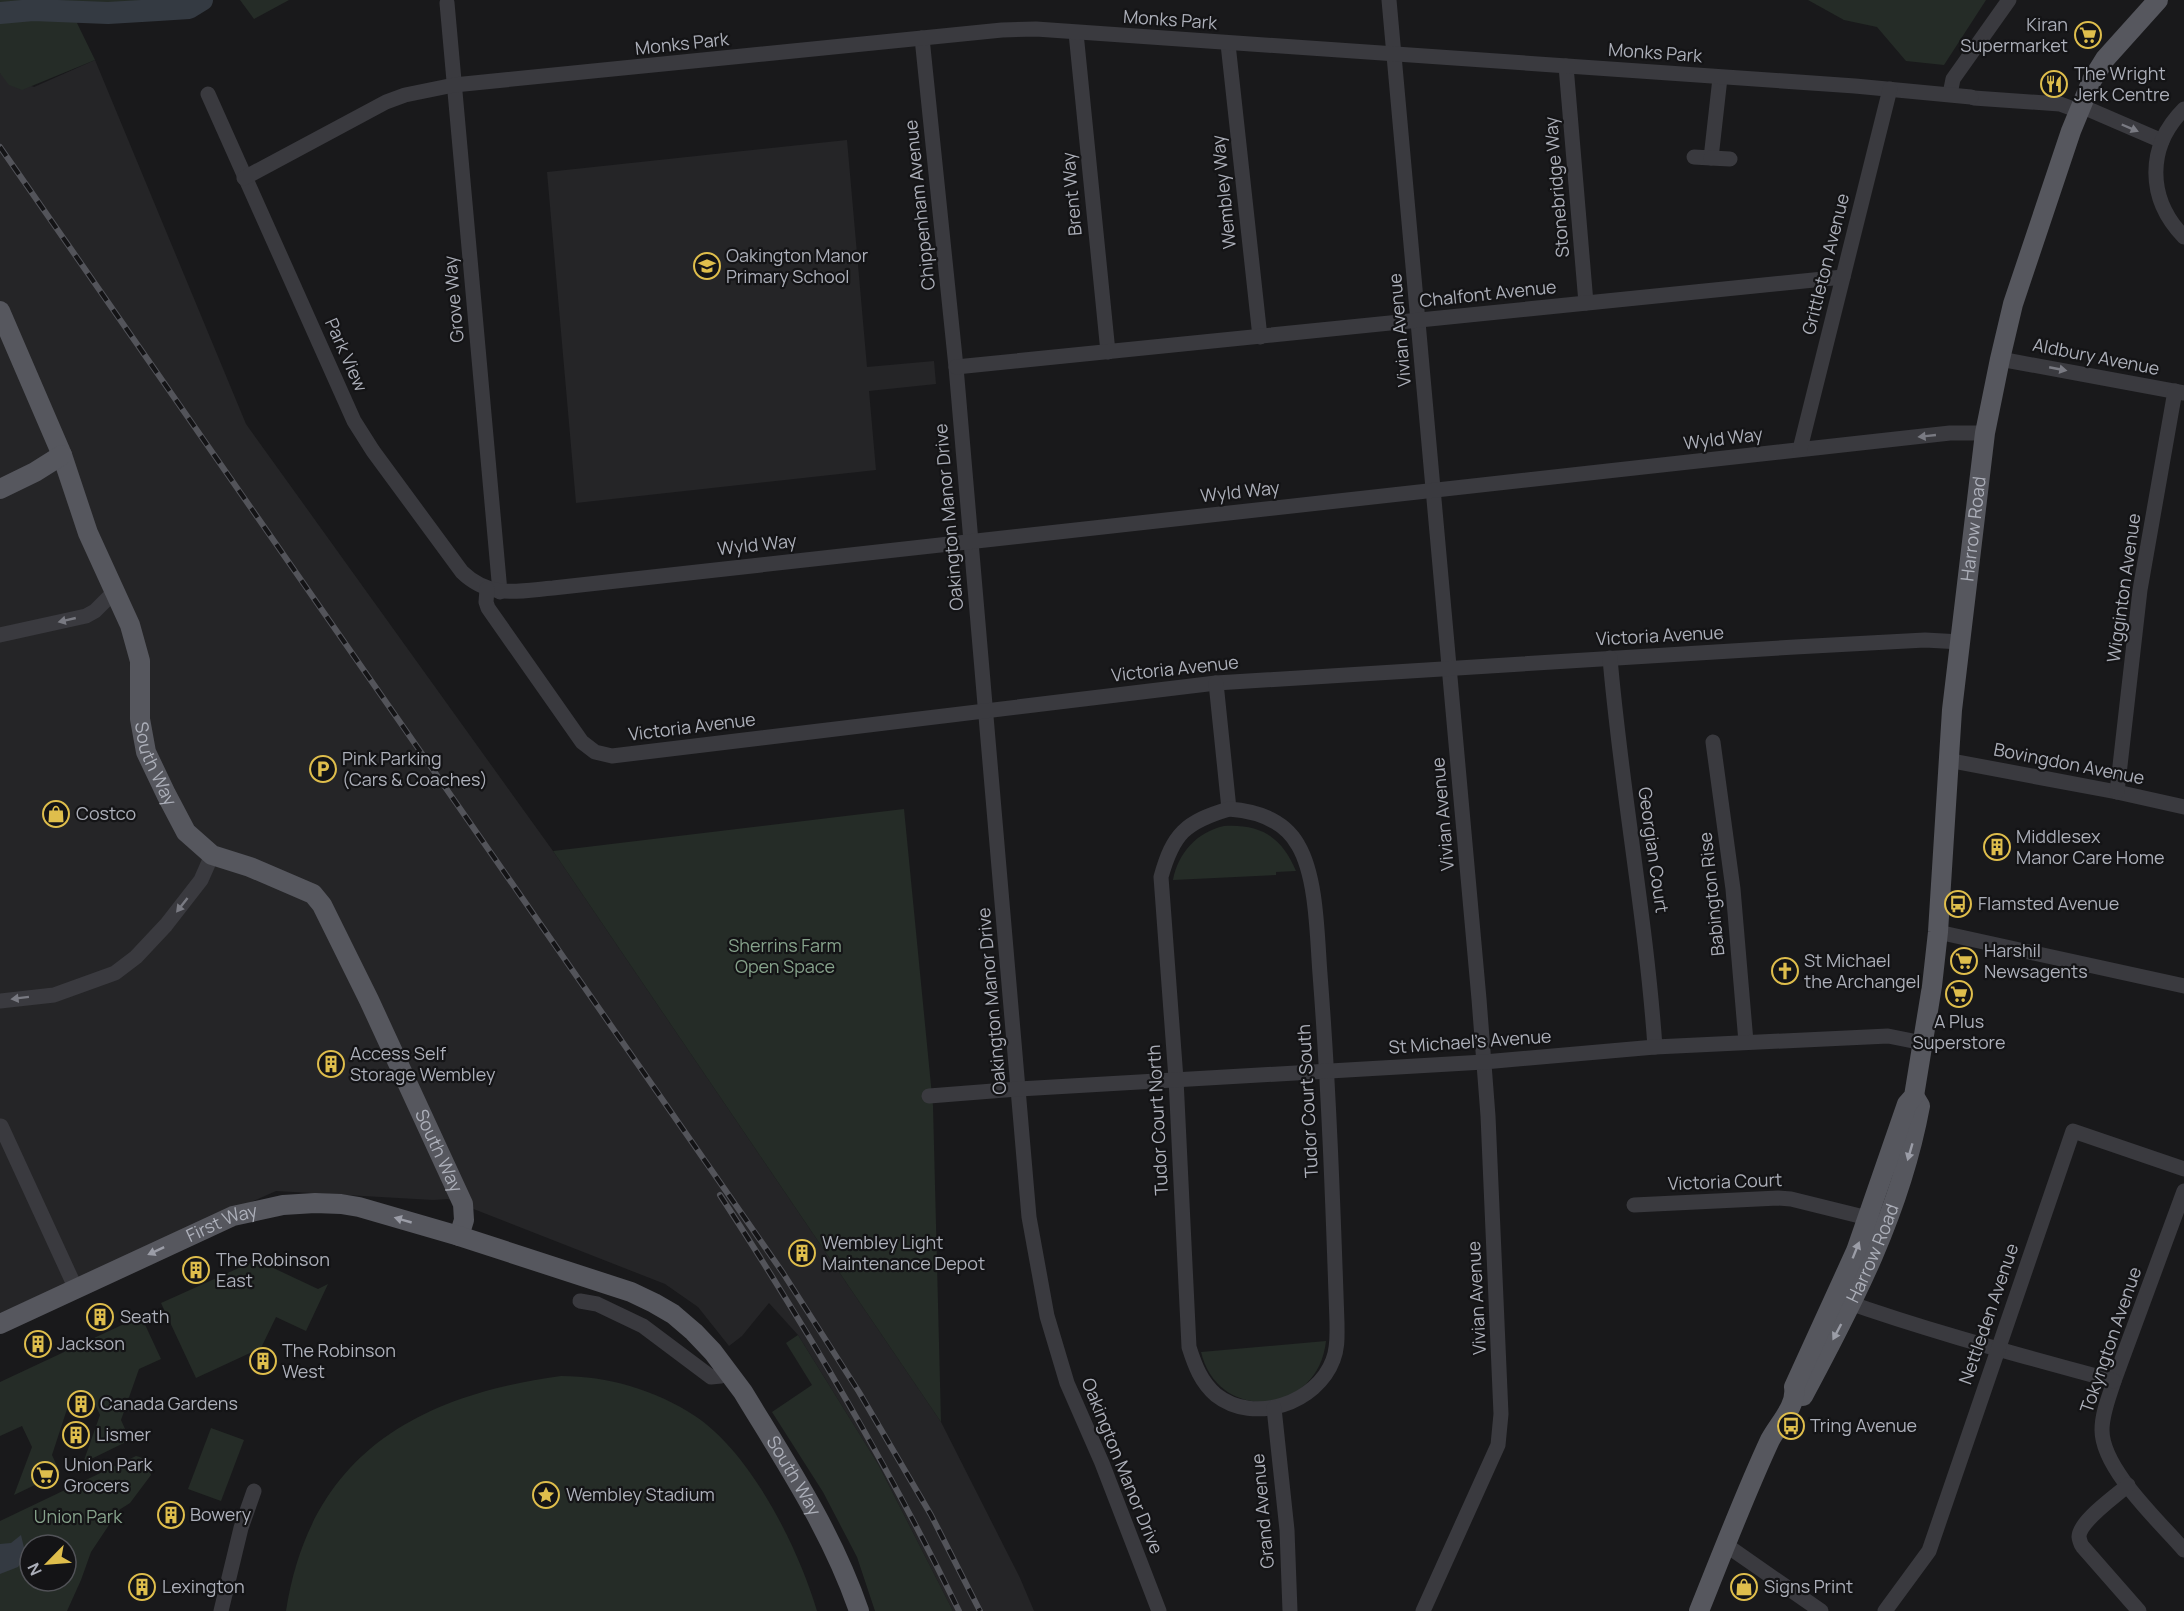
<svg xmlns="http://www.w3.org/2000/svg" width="2184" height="1611" viewBox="0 0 2184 1611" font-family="Manrope,sans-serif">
<rect width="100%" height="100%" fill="#19191b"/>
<g fill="#252527">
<path d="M95 60 246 424 553 851 941 1422 1020 1578 1034 1611H953L878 1464 798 1335 769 1303 742 1336 729 1346 698 1307 665 1284 448 1199 433 1200 276 1191 0 1313V73L34 87Z"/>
<path d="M847 140 867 367 934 361 936 384 869 391 876 470 576 503 547 172Z"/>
</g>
<g fill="#252c27" fill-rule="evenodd">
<path d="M0 0H191L185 4 108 6 77 23 95 60 22 90 9 85 0 73Z"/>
<path d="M240 0H289L254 19Z"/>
<path d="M1808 0H1986L1944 65 1906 61 1877 27 1844 20Z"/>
<path d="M904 809 933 1106 941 1422 553 851Z"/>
<path d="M1224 826C1261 824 1282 837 1296 871L1276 872V875L1173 880C1178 853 1197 832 1224 826Z"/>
<path d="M261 1258 268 1261 267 1265 318 1289 328 1284 306 1331 276 1317 261 1348 196 1378 161 1303Z"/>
<path d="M141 1316 161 1359 139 1369 121 1420 130 1440 83 1463 100 1415 90 1393 69 1403 52 1455 60 1473 14 1495 32 1447 22 1426 0 1436V1382Z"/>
<path d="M798 1335 878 1464 953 1611H875L857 1557 823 1492 772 1412 812 1385 786 1343Z"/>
<path d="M1326 1341C1318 1416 1218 1424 1201 1352Z"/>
<path d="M561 1376C607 1376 656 1390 695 1416 751 1453 798 1547 817 1611H286C310 1456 415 1396 561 1376Z"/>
<path d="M211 1428 244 1440 221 1501 188 1489Z"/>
<path d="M136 1456C147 1458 148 1465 151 1475L130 1503 119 1510 91 1552 81 1580 67 1611H0V1521ZM30 1545H66V1581H30Z"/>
</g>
<path fill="#343a42" d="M21 1535 26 1556 18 1567 0 1574V1544L11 1543Z"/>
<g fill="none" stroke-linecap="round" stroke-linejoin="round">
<path stroke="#343a42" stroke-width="22" d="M0 13 33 10 108 13 158 10 189 8 202 0"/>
<g stroke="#3a3a3f" stroke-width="15">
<path d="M1389 0 1479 999 1488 1116 1501 1414 1498 1445 1423 1611"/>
<path d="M447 3 500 592"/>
<path d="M1076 33 1108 352"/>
<path d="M922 38 956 367 1029 1217 1047 1316 1067 1383 1102 1463 1159 1611"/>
<path d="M1228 44 1260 337"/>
<path d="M1566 66 1586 303"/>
<path d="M208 94 354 421 373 451 462 572C490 599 518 591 553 588L1950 433H1985"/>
<path d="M1950 94 1953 79 2009 0"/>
<path d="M1974 98 2060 104 2079 111"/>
<path d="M2081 106 2162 141"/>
<path d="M2184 109C2146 147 2147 199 2184 237"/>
<path d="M1694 157 1711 158 1720 78"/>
<path d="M1711 158 1730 159"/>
<path d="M244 178 386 102 405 95 454 85 1002 30 1036 29 1855 86 1971 97"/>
<path d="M2000 359 2184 393"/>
<path d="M956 367 1843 277"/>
<path d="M1800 449 1890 89"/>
<path d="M487 589 486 602 488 608 582 742 595 752 612 756 1216 683 1795 647 1925 640 1961 642"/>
<path d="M0 635 86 616 95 611 115 591"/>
<path d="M1610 658C1621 788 1646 917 1655 1047"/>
<path d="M1216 683 1229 809"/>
<path d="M1713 742 1733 889 1746 1042"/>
<path d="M1947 760 2117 792 2184 807"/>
<path d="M2117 792 2140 590 2175 391"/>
<path d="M1229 809C1256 811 1284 820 1298 845 1317 877 1317 936 1320 974 1329 1090 1333 1206 1337 1323 1337 1335 1338 1348 1333 1360 1317 1403 1254 1425 1216 1395 1201 1382 1195 1366 1189 1347L1176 1079 1161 877C1173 834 1185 822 1229 809Z"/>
<path d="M1938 932 2184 986"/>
<path d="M0 1001 54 995 115 973 136 957 166 925 201 880 212 855"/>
<path d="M929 1096 1019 1089 1484 1062 1655 1047 1888 1036 1923 1043"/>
<path d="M1 1126 76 1289"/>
<path d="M2184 1191 2114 1381C2109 1397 2102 1413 2102 1430 2102 1469 2159 1521 2184 1550"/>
<path d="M1634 1205 1778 1198 1791 1199 1876 1220"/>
<path d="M1841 1300C1931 1332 2023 1356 2114 1381"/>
<path d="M580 1301 597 1304 643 1326 711 1377 721 1376 728 1371"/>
<path d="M1274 1408 1287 1530 1290 1611"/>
<path d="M2128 1485C2116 1496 2079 1521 2079 1537 2079 1538 2081 1545 2082 1546L2139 1611"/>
<path d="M1726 1545 1821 1611"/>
<path d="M221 1611 241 1528 254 1491"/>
<path d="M1885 1611 1929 1551 2073 1131 2184 1169"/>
</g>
<g stroke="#56575e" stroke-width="20">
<path id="s1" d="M0 311 62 455 88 533 130 625 140 661V719L146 752 166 794 186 832 212 855 250 867 313 894 322 905 369 1000 463 1204 464 1220 459 1236"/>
<path d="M0 489 35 472 62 455"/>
<path id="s2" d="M0 1324 233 1216 283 1205 315 1203 341 1204 359 1207 459 1236 631 1292 654 1303 673 1314 694 1332 713 1352 743 1392C786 1463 832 1532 859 1611"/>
<path id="s3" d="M1803 1396C1854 1301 1900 1213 1920 1106L1914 1096"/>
<path id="s4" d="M1699 1611C1722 1554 1744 1496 1770 1440 1779 1423 1797 1406 1794 1387L1856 1251 1907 1104 1914 1096 1932 986 1938 932 1952 710 1985 433 2000 359 2013 304 2071 131 2092 80 2105 59 2158 0"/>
</g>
<defs>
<g id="rail">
<path d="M0 147 783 1273 859 1392 931 1515 980 1611"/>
<path d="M720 1195C808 1330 889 1467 959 1611"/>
</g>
</defs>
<use href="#rail" stroke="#53545a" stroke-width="6"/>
<use href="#rail" stroke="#141416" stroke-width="4" stroke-dasharray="11" stroke-linecap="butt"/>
</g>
<defs><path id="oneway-solid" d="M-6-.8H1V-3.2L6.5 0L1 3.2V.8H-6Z" transform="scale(1.5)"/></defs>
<g fill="#797a82">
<use href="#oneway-solid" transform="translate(2130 128) rotate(23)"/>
<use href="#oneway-solid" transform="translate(2058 369) rotate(11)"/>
<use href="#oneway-solid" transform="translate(1927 436) rotate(174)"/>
<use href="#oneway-solid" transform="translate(67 620) rotate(167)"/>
<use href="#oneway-solid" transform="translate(182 905) rotate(128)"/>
<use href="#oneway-solid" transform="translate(20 998) rotate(173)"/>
</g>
<g fill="#9b9da7">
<use href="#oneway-solid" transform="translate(1910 1152) rotate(106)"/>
<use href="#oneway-solid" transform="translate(403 1220) rotate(-164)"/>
<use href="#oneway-solid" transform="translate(1856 1250) rotate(-68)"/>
<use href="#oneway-solid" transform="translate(156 1251) rotate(155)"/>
<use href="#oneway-solid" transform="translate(1837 1332) rotate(118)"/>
</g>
<defs>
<symbol id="supermarket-ring" viewBox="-11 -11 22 22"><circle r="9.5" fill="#141416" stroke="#dfbe4c" stroke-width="1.5"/><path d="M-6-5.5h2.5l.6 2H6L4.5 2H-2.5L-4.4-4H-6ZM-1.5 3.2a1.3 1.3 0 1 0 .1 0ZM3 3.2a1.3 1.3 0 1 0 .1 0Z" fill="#dfbe4c"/></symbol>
<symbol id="restaurant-ring" viewBox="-11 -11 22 22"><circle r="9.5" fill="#141416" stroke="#dfbe4c" stroke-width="1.5"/><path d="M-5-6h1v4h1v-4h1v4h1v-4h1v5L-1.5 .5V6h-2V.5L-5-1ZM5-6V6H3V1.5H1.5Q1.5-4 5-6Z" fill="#dfbe4c"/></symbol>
<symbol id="school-ring" viewBox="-11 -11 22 22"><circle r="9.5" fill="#141416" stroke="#dfbe4c" stroke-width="1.5"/><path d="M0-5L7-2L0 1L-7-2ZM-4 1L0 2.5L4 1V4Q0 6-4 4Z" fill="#dfbe4c"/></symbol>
<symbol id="parking-ring" viewBox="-11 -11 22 22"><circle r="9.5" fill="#141416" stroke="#dfbe4c" stroke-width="1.5"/><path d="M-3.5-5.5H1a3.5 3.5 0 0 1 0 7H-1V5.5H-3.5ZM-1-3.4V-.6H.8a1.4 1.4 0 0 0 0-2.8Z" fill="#dfbe4c"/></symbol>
<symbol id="shop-ring" viewBox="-11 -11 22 22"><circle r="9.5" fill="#141416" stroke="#dfbe4c" stroke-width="1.5"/><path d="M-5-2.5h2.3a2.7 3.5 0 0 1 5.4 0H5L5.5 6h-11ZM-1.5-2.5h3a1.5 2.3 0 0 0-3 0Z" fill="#dfbe4c"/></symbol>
<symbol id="building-ring" viewBox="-11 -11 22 22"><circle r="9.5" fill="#141416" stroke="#dfbe4c" stroke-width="1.5"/><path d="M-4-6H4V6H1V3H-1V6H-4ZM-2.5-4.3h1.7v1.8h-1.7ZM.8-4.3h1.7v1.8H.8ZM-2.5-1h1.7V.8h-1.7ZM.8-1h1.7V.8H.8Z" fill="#dfbe4c"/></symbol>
<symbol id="bus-ring" viewBox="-11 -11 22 22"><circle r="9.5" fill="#141416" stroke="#dfbe4c" stroke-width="1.5"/><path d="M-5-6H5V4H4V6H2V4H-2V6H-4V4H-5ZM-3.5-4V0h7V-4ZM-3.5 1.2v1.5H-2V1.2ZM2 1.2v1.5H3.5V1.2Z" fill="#dfbe4c"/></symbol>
<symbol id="church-ring" viewBox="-11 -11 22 22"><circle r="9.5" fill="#141416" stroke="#dfbe4c" stroke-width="1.5"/><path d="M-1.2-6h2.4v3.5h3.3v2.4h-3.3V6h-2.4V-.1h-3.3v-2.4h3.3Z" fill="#dfbe4c"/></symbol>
<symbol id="sight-ring" viewBox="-11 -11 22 22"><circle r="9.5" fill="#141416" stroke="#dfbe4c" stroke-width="1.5"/><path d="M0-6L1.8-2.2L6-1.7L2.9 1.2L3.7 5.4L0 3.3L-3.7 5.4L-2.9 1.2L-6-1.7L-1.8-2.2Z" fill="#dfbe4c"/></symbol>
</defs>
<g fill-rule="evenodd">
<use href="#supermarket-ring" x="2073" y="20" width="30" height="30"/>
<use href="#restaurant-ring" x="2039" y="69" width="30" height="30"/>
<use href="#school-ring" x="692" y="251" width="30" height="30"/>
<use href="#parking-ring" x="308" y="754" width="30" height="30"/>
<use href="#shop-ring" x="41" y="799" width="30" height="30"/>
<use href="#building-ring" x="1982" y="832" width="30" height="30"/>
<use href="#bus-ring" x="1943" y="889" width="30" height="30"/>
<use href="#supermarket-ring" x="1949" y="946" width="30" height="30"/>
<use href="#church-ring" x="1770" y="956" width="30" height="30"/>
<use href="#supermarket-ring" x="1944" y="979" width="30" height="30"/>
<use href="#building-ring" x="316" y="1049" width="30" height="30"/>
<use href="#building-ring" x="787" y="1238" width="30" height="30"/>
<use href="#building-ring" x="181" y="1255" width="30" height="30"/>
<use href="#building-ring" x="85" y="1302" width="30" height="30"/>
<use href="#building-ring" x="23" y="1329" width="30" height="30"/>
<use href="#building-ring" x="248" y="1346" width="30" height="30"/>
<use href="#building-ring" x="66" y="1389" width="30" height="30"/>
<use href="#bus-ring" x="1776" y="1411" width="30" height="30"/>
<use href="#building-ring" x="61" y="1420" width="30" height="30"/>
<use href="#supermarket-ring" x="30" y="1460" width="30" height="30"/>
<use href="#sight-ring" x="531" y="1480" width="30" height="30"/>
<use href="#building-ring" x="156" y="1500" width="30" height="30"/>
<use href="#building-ring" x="127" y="1572" width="30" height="30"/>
<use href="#shop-ring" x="1729" y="1572" width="30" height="30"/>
</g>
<g text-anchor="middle" stroke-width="4.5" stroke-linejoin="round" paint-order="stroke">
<g font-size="18" fill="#acafb9" stroke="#141416">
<text transform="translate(1170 20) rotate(4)" y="6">Monks Park</text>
<text transform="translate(682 44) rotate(-6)" y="6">Monks Park</text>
<text transform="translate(1655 53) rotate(4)" y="6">Monks Park</text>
<text transform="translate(1557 187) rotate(-95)" y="6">Stonebridge Way</text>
<text transform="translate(1224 192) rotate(-96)" y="6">Wembley Way</text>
<text transform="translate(1072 194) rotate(-95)" y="6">Brent Way</text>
<text transform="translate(920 205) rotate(-96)" y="6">Chippenham Avenue</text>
<text transform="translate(1826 264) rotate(-76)" y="6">Grittleton Avenue</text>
<text transform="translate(1488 294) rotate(-6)" y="6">Chalfont Avenue</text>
<text transform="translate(454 299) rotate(-95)" y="6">Grove Way</text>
<text transform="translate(1400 330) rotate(-95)" y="6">Vivian Avenue</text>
<text transform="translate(346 355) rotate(66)" y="6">Park View</text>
<text transform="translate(2096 357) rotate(11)" y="6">Aldbury Avenue</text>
<text transform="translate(1723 439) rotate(-7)" y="6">Wyld Way</text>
<text transform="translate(1240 492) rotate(-6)" y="6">Wyld Way</text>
<text transform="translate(949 517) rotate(-95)" y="6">Oakington Manor Drive</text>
<text dy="6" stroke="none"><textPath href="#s4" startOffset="1131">Harrow Road</textPath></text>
<text transform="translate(757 545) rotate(-6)" y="6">Wyld Way</text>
<text transform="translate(2124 588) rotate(-82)" y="6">Wigginton Avenue</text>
<text transform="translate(1660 636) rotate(-3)" y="6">Victoria Avenue</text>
<text transform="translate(1175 669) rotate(-6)" y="6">Victoria Avenue</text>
<text transform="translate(692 727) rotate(-7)" y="6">Victoria Avenue</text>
<text dy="6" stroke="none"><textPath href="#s1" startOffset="483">South Way</textPath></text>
<text transform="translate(2069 764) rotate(11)" y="6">Bovingdon Avenue</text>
<text transform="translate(1443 814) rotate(-95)" y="6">Vivian Avenue</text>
<text transform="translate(1653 850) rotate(82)" y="6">Georgian Court</text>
<text transform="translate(1712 894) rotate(-96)" y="6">Babington Rise</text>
<text transform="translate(992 1001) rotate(-95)" y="6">Oakington Manor Drive</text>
<text transform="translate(1470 1042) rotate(-4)" y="6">St Michael's Avenue</text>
<text transform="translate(1308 1101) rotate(-93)" y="6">Tudor Court South</text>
<text transform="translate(1158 1120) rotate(-93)" y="6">Tudor Court North</text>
<text dy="6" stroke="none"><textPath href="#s1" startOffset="988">South Way</textPath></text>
<text transform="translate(1725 1182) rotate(-2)" y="6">Victoria Court</text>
<text dy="6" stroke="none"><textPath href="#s2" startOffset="244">First Way</textPath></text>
<text dy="6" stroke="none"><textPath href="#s3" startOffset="159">Harrow Road</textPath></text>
<text transform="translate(1477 1298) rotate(-93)" y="6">Vivian Avenue</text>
<text transform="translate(1989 1314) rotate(-71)" y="6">Nettleden Avenue</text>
<text transform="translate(2111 1340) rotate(-71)" y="6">Tokyngton Avenue</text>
<text transform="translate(1122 1466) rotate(68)" y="6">Oakington Manor Drive</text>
<text dy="6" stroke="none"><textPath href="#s2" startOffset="920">South Way</textPath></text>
<text transform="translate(1263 1511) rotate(-95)" y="6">Grand Avenue</text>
</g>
<g font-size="18" fill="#acafb9" stroke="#141416" text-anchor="start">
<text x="2068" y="31" text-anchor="end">Kiran<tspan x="2068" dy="21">Supermarket</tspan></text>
<text x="2074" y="80">The Wright<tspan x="2074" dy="21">Jerk Centre</tspan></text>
<text x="726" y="262">Oakington Manor<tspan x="726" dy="21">Primary School</tspan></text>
<text x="342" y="765">Pink Parking<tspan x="342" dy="21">(Cars &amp; Coaches)</tspan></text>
<text x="76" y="820">Costco</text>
<text x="2016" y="843">Middlesex<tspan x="2016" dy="21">Manor Care Home</tspan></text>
<text x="1978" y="910">Flamsted Avenue</text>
<text x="1984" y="957">Harshil<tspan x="1984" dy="21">Newsagents</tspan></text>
<text x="1804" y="967">St Michael<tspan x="1804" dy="21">the Archangel</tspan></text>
<text x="1959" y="1028" text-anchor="middle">A Plus<tspan x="1959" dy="21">Superstore</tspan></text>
<text x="350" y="1060">Access Self<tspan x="350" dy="21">Storage Wembley</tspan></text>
<text x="822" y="1249">Wembley Light<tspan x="822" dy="21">Maintenance Depot</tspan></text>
<text x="216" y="1266">The Robinson<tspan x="216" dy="21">East</tspan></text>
<text x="120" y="1323">Seath</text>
<text x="57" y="1350">Jackson</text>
<text x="282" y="1357">The Robinson<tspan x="282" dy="21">West</tspan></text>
<text x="100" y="1410">Canada Gardens</text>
<text x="1810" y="1432">Tring Avenue</text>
<text x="96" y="1441">Lismer</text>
<text x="64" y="1471">Union Park<tspan x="64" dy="21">Grocers</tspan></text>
<text x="566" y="1501">Wembley Stadium</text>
<text x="190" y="1521">Bowery</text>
<text x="162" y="1593">Lexington</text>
<text x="1764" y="1593">Signs Print</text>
</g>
<g font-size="18" fill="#86a28b" stroke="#141416">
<text x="785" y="952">Sherrins Farm<tspan x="785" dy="21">Open Space</tspan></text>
<text x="78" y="1523">Union Park</text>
</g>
</g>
<g transform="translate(48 1563) rotate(245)"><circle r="28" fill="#141416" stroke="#515257" stroke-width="1.5"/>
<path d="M0-4.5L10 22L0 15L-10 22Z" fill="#dfbe4c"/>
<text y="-9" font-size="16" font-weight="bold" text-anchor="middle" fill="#acafb9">N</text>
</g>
</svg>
